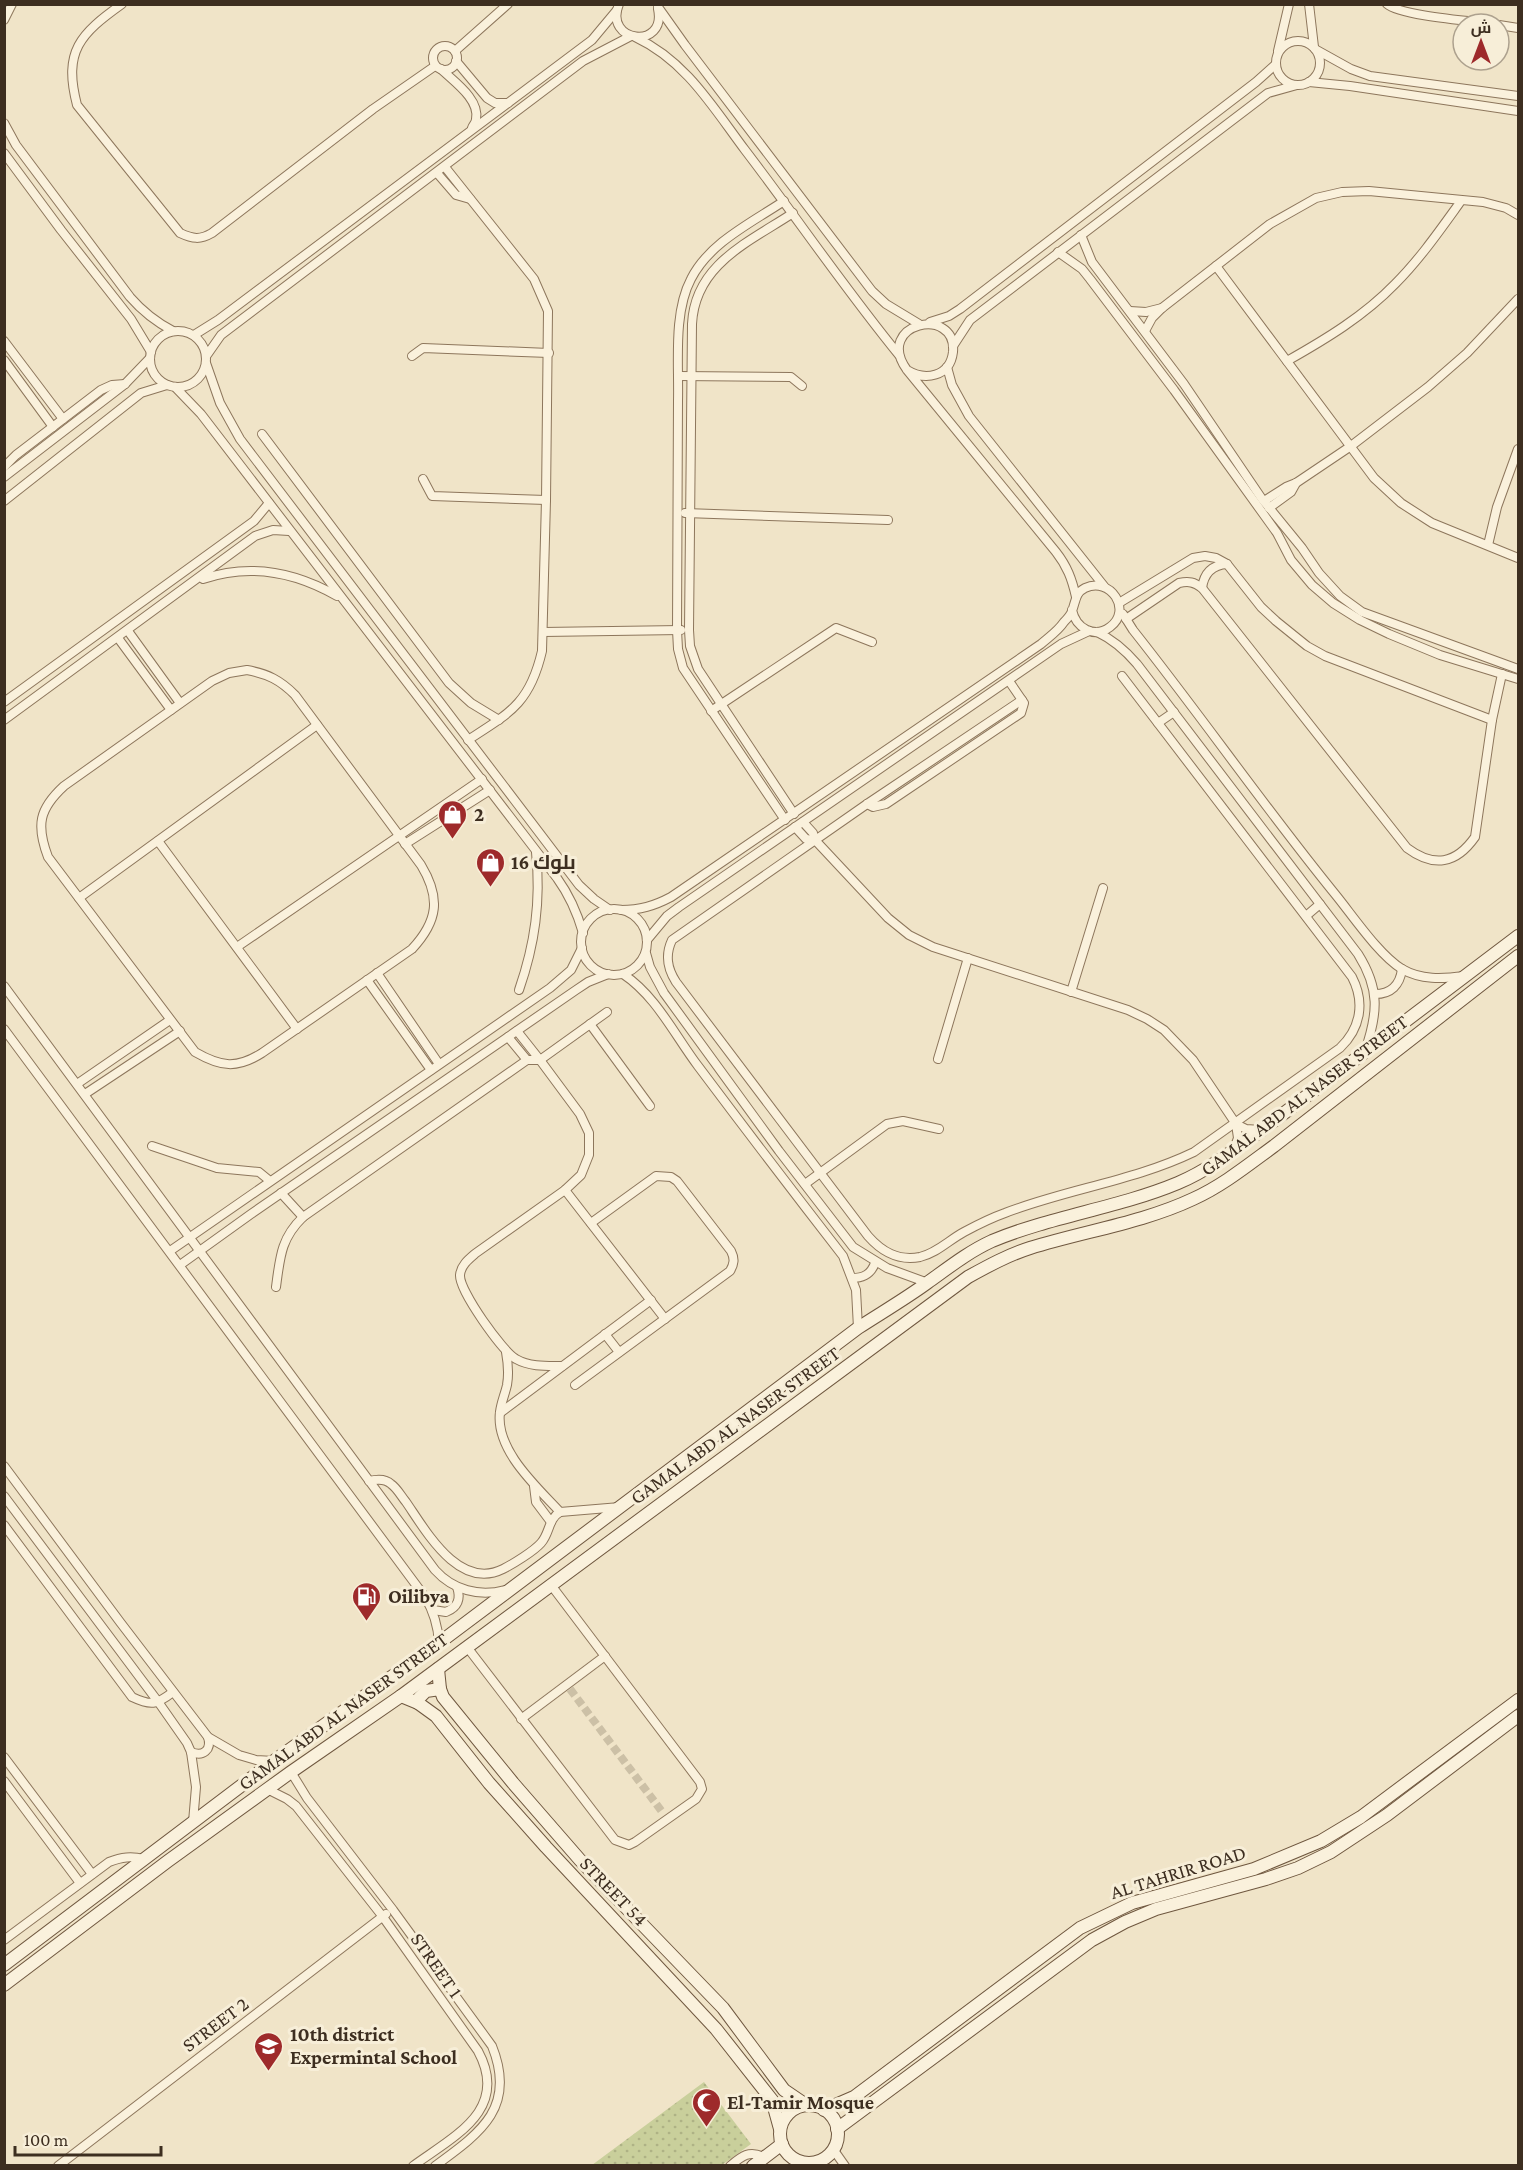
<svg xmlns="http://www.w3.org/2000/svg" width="1523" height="2170" viewBox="0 0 1523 2170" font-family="'Crimson Pro',Cairo,serif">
<defs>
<pattern id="park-dots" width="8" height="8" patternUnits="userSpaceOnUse" patternTransform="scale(1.5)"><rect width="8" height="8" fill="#c9cf9b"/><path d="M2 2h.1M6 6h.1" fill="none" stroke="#aeb285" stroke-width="1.8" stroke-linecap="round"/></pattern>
</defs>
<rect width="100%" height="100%" fill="#f0e4c8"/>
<path fill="url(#park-dots)" d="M704 2082 751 2144 722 2165H592Z"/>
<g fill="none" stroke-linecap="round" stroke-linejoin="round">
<path stroke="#ccc0a6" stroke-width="8" stroke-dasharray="8 4" stroke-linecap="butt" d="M570 1689 663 1813"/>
<defs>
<g id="street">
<path d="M122 4C80 34 63 51 77 105L180 233C193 239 200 240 212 233L373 109 435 66"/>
<path d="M619 4C603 43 667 50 658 9"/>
<path d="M1309 4 1314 47"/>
<path d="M1387 4C1401 16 1472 21 1494 24"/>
<path d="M658 7 685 45 872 291 886 304 919 324"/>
<path d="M4 20 12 4"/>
<path d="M1499 25 1518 28"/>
<path d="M635 37C686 61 712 106 745 150 797 218 845 289 899 355"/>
<circle cx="1298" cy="63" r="22"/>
<circle cx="445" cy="58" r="12"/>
<path d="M1315 49 1351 69 1370 76 1518 96"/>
<path d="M455 51 508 4"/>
<path d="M1278 51 1289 4"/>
<path d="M456 61 487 98 495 103H508"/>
<path d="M441 69C453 81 480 99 476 119 476 123 473 125 472 128"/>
<path d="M1309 82 1350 86 1518 111"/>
<path d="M4 123 16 145 130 297C143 312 156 322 173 331"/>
<path d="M4 153 61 230 131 319 151 352"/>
<path d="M445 167 534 279 548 311 546 500 542 651C530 703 510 713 468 740"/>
<path d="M437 173 456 195 470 199"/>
<path d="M784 201C751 223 709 243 691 279 673 313 679 364 678 401 677 478 677 554 677 630L678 649 683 668 785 820"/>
<path d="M793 213C749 242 695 264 692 324L689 630 690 646 698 669 794 814"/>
<path d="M1081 235 1092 262 1184 384 1262 499 1302 548 1319 573 1340 596 1362 612 1518 669"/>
<path d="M1058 252 1082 269 1090 279 1174 390 1277 533 1291 560 1312 585 1333 603 1360 620 1389 634 1440 655 1518 679"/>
<path d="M1216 266 1374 478 1401 503 1432 523 1518 558"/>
<path d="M1130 311 1146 312 1162 308"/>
<path d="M930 322 949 316 960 309 1256 82 1275 65"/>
<circle cx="178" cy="359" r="28"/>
<path d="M1145 331 1152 318 1162 308 1270 224 1316 198 1342 192 1369 191 1483 202 1506 208 1518 215"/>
<path d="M194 335 218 320 576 52 592 40 617 10"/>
<path d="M4 341 63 419"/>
<path d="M953 346 970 320 1268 93 1297 85"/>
<path d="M207 355 221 335 583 61 631 36"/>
<path d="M412 356 423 348 549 353"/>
<path d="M4 360 53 427"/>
<path d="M1287 361C1326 339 1364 316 1395 284 1420 259 1440 230 1461 201"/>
<path d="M206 363 220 403 240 439 579 885 594 899 610 910"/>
<path d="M947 367 952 385 969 416 1104 586"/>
<path d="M907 370C925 381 950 377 953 352 957 305 873 323 907 370L1056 552C1067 566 1072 579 1076 597"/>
<path d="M679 376 791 377 802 386"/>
<path d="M175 387 201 414 557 878C570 896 577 912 583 933"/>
<path d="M262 434 449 683 471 703 499 720"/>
<path d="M4 467 16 455 101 390 112 385 125 384"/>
<path d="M4 477 125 384 150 358"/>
<path d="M423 479 432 496 546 500"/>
<path d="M4 501 141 393 167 385"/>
<path d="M1264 501 1286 487 1296 483 1351 446 1428 387 1467 353 1518 299"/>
<path d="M1269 508 1291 492 1296 483"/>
<path d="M685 513 888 520"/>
<path d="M1488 545 1497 507 1518 449"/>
<path d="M203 579C250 563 295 572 337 596"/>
<path d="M1202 588C1204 573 1212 565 1227 564"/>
<path d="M1119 603 1193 558 1205 556 1216 558 1227 564 1261 607 1276 621 1307 646 1325 656 1492 720"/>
<path d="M1123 614 1133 630C1202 717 1265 808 1335 894 1353 916 1379 955 1402 969 1421 980 1442 979 1464 976"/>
<path d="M1126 619 1179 583C1189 581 1194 582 1202 588L1407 848C1434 868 1456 864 1475 837L1492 720 1502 674"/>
<path d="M128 631 180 703"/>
<path d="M543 632 681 630"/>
<path d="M1097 632C1114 640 1125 650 1137 664L1358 954C1380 989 1378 1013 1365 1051"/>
<path d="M118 638 171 710"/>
<path d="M247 670C268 674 280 680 295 695L421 865C441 898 438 921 412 949L262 1053C237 1069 221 1067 195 1052L48 857C36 825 39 809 64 786L212 681 229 673Z"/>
<path d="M1022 700 867 804 672 940C665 955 667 968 676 982L868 1236C882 1252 898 1261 920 1257 937 1253 949 1240 964 1232 977 1225 991 1218 1005 1213 1067 1189 1134 1181 1194 1152L1340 1048C1361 1028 1365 1002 1352 977L1122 676"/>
<path d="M4 702 254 521 269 503"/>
<path d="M711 711 836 628 872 642"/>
<path d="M4 720 255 536 273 530 289 531"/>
<path d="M1158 723 1174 712"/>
<path d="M867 804 873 807 886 804 1021 713 1024 703 1009 681"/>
<path d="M803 822 813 833 815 840 888 918 909 935 933 947 1128 1010 1147 1019 1164 1030 1193 1060 1236 1124 1238 1138 1234 1149"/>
<path d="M795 827 806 839 814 840"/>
<path d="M158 841 297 1029"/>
<path d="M405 844 490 790"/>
<path d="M79 898 317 725"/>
<circle cx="614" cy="942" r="33"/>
<path d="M621 910C640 910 654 906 671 897L1041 644C1049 637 1058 631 1064 622 1067 619 1071 614 1072 611 1076 601 1075 593 1085 588 1110 576 1133 610 1110 627 1094 639 1076 628 1072 610"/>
<path d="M1306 916 1320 904"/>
<path d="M647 940 667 916 679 907 1061 644 1089 631"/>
<path d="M237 947 482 779"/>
<path d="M646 953 650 967 664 993 779 1151 853 1247 887 1268 928 1283"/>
<path d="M377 973 439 1064"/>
<path d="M623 974C656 996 674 1034 698 1066 746 1130 794 1193 843 1256L856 1290 858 1328"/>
<path d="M367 980 431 1070"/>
<path d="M4 986 435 1570C453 1590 479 1597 505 1590"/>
<path d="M519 990C535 944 541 901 536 852"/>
<path d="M1071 992 1103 888"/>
<path d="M1375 994C1391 994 1400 985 1402 969"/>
<path d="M590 1024 650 1106"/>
<path d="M4 1029 425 1597C434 1612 438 1626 439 1643"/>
<path d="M517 1031 540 1060 607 1012"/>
<path d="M508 1037 527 1060"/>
<path d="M938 1059 968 958"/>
<path d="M77 1084 170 1020"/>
<path d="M85 1094 180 1031"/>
<path d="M1236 1124 1246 1129 1261 1130"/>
<path d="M152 1146 217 1168 259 1172 270 1181"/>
<path d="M805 1184 887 1124 903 1121 939 1129"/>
<path d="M565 1190 665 1319"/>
<path d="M281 1193 303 1217"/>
<path d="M170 1251 550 988 571 970 582 948"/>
<path d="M180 1265 251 1214 576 990 588 982 608 974"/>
<path d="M852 1278C864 1278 871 1274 875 1263"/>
<path d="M276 1287C280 1257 281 1238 303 1217L527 1060H540L580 1114 589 1133V1155L581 1175 565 1190 476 1253C469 1259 461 1265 460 1275 459 1291 503 1352 516 1359 530 1367 547 1366 562 1366"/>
<path d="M605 1334 619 1352"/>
<path d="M506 1352C508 1363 509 1374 507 1385 505 1394 501 1403 500 1412 495 1450 537 1487 560 1512"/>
<path d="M575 1385 730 1271C734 1264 735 1259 731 1251L677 1181 671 1177 656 1176 591 1223"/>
<path d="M500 1413 651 1300"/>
<path d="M4 1466 120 1622 208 1737 239 1755 256 1760 274 1761"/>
<path d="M369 1481C377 1479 385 1478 391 1484 397 1488 401 1496 406 1502 426 1531 459 1591 503 1569 513 1564 534 1551 541 1543 550 1533 548 1519 560 1512L620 1507"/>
<path d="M534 1486 536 1502 551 1522"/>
<path d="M4 1496 159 1703 187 1743 191 1752 196 1787 193 1822"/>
<path d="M4 1525 132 1697C151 1706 156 1705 173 1692"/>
<path d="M433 1610 446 1612C458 1607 461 1599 457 1587"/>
<path d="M467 1647 615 1840 629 1845 635 1842 696 1799 702 1789 700 1782 551 1585"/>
<path d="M521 1719 605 1656"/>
<path d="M191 1752C203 1757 212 1750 208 1737"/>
<path d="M4 1757 92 1874"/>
<path d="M291 1772 307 1798 393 1910 492 2046C517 2108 480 2133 435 2166"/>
<path d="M4 1781 80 1883"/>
<path d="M267 1789 287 1799 296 1806 383 1917 478 2051C510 2110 454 2136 413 2166"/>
<path d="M4 1940 109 1862C122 1857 131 1856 144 1859"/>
<path d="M833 2149 845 2166"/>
<path d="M818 2161 822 2166"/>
<path d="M58 2166 386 1914"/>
<path d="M730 2166C742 2156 749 2150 764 2157"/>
</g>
<g id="secondary">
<path d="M438 1669 440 1689 443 1697 513 1783 580 1860 723 2008 784 2090 806 2105"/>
<path d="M401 1696 418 1703 436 1716 489 1783 546 1847 716 2029 772 2100 780 2129"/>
<path d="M418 1703 419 1698 426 1691 440 1689"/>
<path d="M4 1965 274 1761 439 1643 858 1328C881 1313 905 1299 927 1283 948 1268 968 1252 992 1241 1052 1216 1118 1208 1178 1183 1209 1170 1237 1148 1263 1129L1518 936"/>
<path d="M4 1985 168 1861 291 1772 401 1696 968 1277C988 1266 1008 1255 1030 1248 1084 1231 1142 1223 1193 1199 1222 1186 1248 1165 1274 1146L1518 956"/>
<circle cx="809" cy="2134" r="29"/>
<path d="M824 2110 854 2097 1080 1928 1132 1903 1254 1869 1321 1841 1361 1817 1518 1700"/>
<path d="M837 2129 1092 1940 1125 1922 1156 1909 1266 1879 1298 1868 1331 1852 1387 1815 1518 1716"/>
<path d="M753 2166 782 2144"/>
</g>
</defs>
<use href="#street" stroke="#8d765c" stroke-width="10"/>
<use href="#secondary" stroke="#6f573f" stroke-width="14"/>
<use href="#street" stroke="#faf1dc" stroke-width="8"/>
<use href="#secondary" stroke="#faf1dc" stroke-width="12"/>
</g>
<defs>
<symbol id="shop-pin" viewBox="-11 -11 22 30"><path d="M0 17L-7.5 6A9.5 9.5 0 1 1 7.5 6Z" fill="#9e2a2b" stroke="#f7eed8"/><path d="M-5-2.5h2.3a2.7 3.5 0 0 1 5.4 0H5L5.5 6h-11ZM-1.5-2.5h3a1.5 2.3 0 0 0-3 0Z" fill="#fff"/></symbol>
<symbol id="fuel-pin" viewBox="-11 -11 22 30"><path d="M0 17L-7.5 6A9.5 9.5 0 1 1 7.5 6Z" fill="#9e2a2b" stroke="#f7eed8"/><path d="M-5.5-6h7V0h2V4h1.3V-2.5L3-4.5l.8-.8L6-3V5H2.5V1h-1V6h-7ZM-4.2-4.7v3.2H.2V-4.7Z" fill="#fff"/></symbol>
<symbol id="school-pin" viewBox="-11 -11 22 30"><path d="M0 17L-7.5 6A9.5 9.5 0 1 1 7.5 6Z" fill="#9e2a2b" stroke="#f7eed8"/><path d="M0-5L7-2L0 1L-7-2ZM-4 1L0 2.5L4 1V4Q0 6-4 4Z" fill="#fff"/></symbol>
<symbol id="mosque-pin" viewBox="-11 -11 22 30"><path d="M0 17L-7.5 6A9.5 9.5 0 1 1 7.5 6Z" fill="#9e2a2b" stroke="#f7eed8"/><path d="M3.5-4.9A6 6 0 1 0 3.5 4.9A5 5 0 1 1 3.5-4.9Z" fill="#fff"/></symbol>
</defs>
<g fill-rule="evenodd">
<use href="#shop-pin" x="436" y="798" width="33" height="45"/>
<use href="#shop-pin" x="474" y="846" width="33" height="45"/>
<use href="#fuel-pin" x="350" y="1580" width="33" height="45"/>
<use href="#school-pin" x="252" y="2030" width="33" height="45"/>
<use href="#mosque-pin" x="690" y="2086" width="33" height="45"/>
</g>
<g text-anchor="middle" stroke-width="6" stroke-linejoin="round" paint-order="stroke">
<g font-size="20" font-weight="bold" fill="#3d2e20" stroke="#f7eed8" text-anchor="start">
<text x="474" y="821">2</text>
<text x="511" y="869">بلوك 16</text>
<text x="388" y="1603">Oilibya</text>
<text x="290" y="2041">10th district<tspan x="290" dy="23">Expermintal School</tspan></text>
<text x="727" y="2109">El-Tamir Mosque</text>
</g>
<g font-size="20" fill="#3d2e20" stroke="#f7eed8">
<text transform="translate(1304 1095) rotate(-37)" y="7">GAMAL ABD AL NASER STREET</text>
<text transform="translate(735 1425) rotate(-36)" y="7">GAMAL ABD AL NASER STREET</text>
<text transform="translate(343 1711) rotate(-36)" y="7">GAMAL ABD AL NASER STREET</text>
<text transform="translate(1178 1872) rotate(-17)" y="7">AL TAHRIR ROAD</text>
<text transform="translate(614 1891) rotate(46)" y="7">STREET 54</text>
<text transform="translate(437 1965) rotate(55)" y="7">STREET 1</text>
<text transform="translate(215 2024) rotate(-37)" y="7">STREET 2</text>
</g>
</g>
<rect width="1523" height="2170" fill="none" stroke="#3d2e20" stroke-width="12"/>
<g transform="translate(1481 42)"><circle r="28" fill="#f7eed8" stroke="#ada18e" stroke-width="1.5"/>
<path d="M0-4.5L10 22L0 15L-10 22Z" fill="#9e2a2b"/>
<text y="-9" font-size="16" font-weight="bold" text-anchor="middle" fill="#3d2e20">ش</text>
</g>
<path d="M15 2146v9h146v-9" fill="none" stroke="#3d2e20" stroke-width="3"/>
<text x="24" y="2146" font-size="18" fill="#3d2e20" stroke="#f7eed8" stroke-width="4.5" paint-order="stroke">100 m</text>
</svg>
